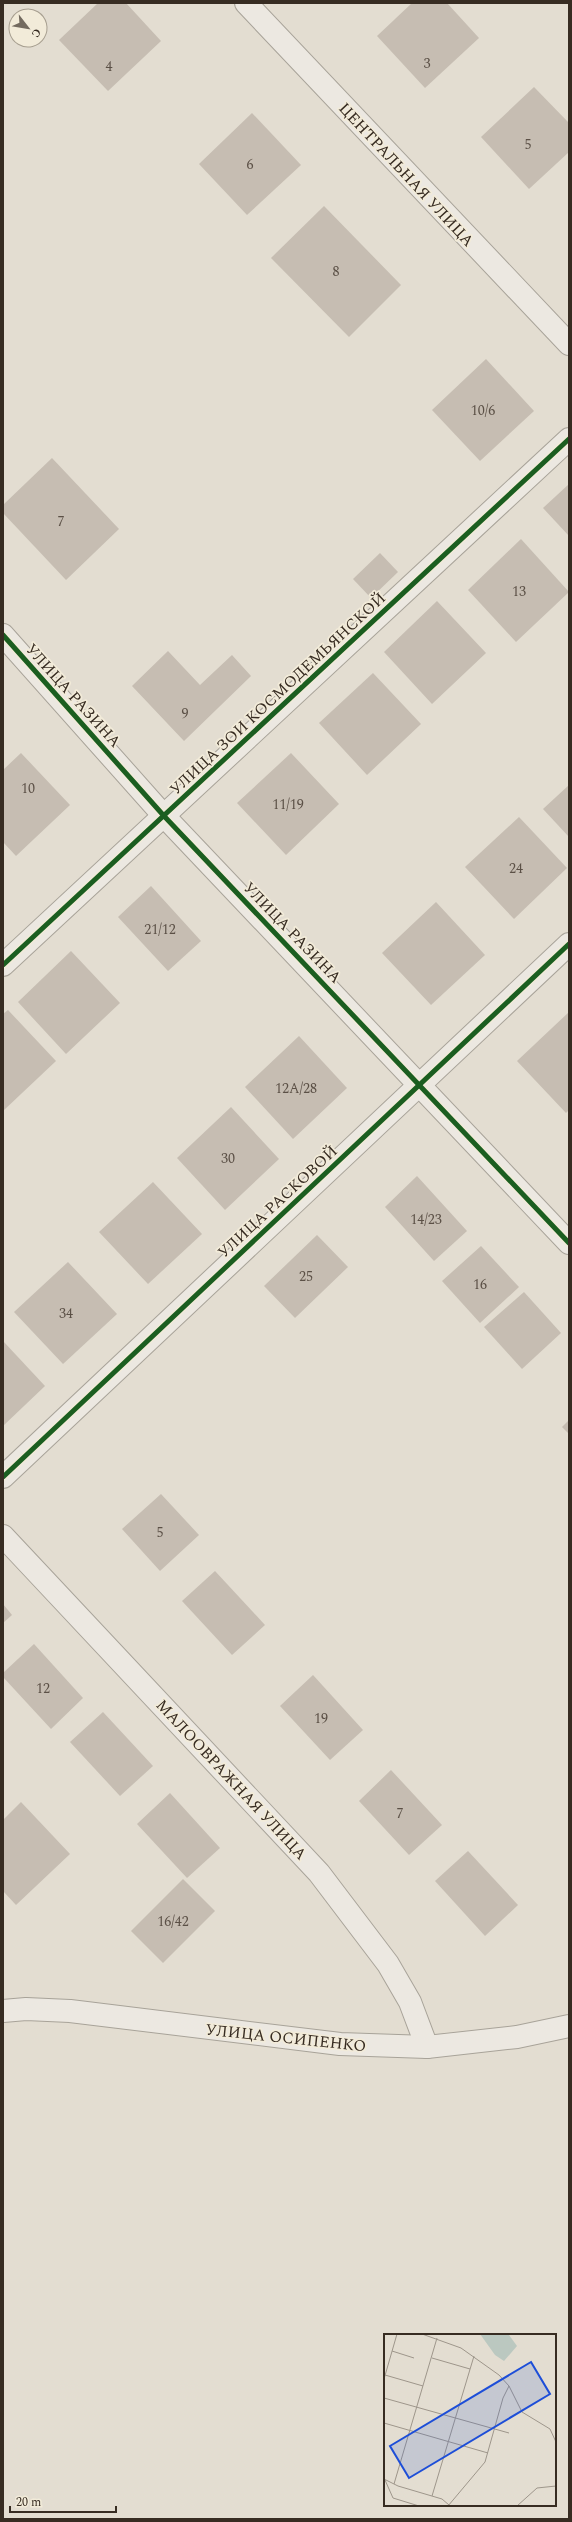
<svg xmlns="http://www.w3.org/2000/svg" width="572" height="2522" viewBox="0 0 572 2522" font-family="Spectral,serif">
<rect width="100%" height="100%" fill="#e3ddd1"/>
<g fill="#c6bdb2">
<path d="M98 3H126L161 41 108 91 59 40Z"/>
<path d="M412 3H447L479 38 425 88 377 36Z"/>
<path d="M534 87 569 123V152L529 189 481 137Z"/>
<path d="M252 113 301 165 247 215 199 164Z"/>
<path d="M324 206 401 285 349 337 271 258Z"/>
<path d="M486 359 534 411 480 461 432 410Z"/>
<path d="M52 458 119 529 66 580 3 513V505Z"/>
<path d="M569 484V536L543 508Z"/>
<path d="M521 539 569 592 516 642 468 590Z"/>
<path d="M380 553 398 572 371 598 353 579Z"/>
<path d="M437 601 486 653 432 704 384 652Z"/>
<path d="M168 651 200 685 232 655 251 676 184 741 132 686Z"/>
<path d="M373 673 421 724 367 775 319 723Z"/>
<path d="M21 753 70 805 16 856 3 842V770Z"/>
<path d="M291 753 339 804 286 855 237 803Z"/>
<path d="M569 785V837L543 809Z"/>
<path d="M519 817 567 868 514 919 465 867Z"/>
<path d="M151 886 201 941 168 971 118 917Z"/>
<path d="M436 902 485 955 431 1005 382 953Z"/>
<path d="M71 951 120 1003 66 1054 18 1002Z"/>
<path d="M8 1010 56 1061 3 1111V1014Z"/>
<path d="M569 1012V1110L566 1113 517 1061Z"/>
<path d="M299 1036 347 1088 293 1139 245 1087Z"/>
<path d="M231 1107 279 1159 225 1210 177 1158Z"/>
<path d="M417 1176 467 1231 434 1261 385 1207Z"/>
<path d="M153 1182 202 1234 148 1284 99 1232Z"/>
<path d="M317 1235 348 1267 295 1318 264 1286Z"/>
<path d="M481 1246 519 1287 480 1323 442 1281Z"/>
<path d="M68 1262 117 1314 63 1364 14 1312Z"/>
<path d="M524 1292 561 1333 522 1369 484 1327Z"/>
<path d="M3 1341 45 1386 3 1426Z"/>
<path d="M569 1420V1434L562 1427Z"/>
<path d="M161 1494 199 1535 160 1571 122 1529Z"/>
<path d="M215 1571 265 1625 232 1655 182 1601Z"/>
<path d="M3 1604 12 1615 3 1623Z"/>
<path d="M34 1644 83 1698 51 1729 3 1677V1673Z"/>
<path d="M313 1675 363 1730 330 1760 280 1706Z"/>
<path d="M103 1712 153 1766 120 1796 70 1742Z"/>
<path d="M391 1770 442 1825 409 1855 359 1801Z"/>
<path d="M170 1793 220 1848 187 1878 137 1824Z"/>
<path d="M21 1802 70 1854 16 1905 3 1891V1820Z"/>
<path d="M468 1851 518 1905 485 1936 435 1881Z"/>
<path d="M183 1879 215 1911 163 1963 131 1931Z"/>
</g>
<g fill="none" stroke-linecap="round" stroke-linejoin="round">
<defs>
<g id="minor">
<path d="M246 3 569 344"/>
<path d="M3 635 164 816 569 1243"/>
<path d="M3 965 569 439"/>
<path d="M3 1477 569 944"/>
<path d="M3 1536 319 1873 388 1964 410 2002 427 2047"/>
</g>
<path id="tertiary" d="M3 2011 26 2009 70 2011 340 2044 427 2047 517 2037 569 2026"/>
</defs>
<use href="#minor" stroke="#a8a399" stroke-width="24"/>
<use href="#tertiary" stroke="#a8a399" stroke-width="24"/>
<use href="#minor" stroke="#ece8e1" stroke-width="22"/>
<use href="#tertiary" stroke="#ece8e1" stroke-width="22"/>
<defs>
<g id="cycleway">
<path d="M3 635 164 816 569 1243"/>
<path d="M3 965 569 439"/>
<path d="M3 1477 569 944"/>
</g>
</defs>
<use href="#cycleway" stroke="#f2ebd9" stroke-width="8"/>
<use href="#cycleway" stroke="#1b5e20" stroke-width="5"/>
</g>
<g text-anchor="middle" stroke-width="3.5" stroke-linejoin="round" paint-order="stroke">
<g font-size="14" fill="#5b5046">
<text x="427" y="68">3</text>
<text x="109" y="71">4</text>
<text x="528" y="149">5</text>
<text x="250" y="169">6</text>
<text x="336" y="276">8</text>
<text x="483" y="415">10/6</text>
<text x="61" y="526">7</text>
<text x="519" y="596">13</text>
<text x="185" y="718">9</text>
<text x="28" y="793">10</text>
<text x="288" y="809">11/19</text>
<text x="516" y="873">24</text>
<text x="160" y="934">21/12</text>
<text x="296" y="1093">12А/28</text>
<text x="228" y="1163">30</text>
<text x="426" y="1224">14/23</text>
<text x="306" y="1281">25</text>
<text x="480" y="1289">16</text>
<text x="66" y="1318">34</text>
<text x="160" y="1537">5</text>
<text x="43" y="1693">12</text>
<text x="321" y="1723">19</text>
<text x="400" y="1818">7</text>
<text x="173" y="1926">16/42</text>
</g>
<g font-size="16" fill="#372c22" stroke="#f2ebd9">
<text transform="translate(407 174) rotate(47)" y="6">ЦЕНТРАЛЬНАЯ УЛИЦА</text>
<text transform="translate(277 693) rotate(-43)" y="6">УЛИЦА ЗОИ КОСМОДЕМЬЯНСКОЙ</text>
<text transform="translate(74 695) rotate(48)" y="6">УЛИЦА РАЗИНА</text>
<text transform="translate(293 932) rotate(46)" y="6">УЛИЦА РАЗИНА</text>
<text transform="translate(277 1201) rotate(-43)" y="6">УЛИЦА РАСКОВОЙ</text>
<text transform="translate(232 1779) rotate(47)" y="6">МАЛООВРАЖНАЯ УЛИЦА</text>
<text transform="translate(286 2037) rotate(6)" y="6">УЛИЦА ОСИПЕНКО</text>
</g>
</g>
<g transform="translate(384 2334)">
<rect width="172" height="172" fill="#e3ddd1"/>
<path d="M96 0 125 1 133 12 120 27 111 21Z" fill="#bbc8c0"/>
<path fill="none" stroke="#9e968b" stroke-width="1" d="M38 0 77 14 115 41 125 52 138 78 166 95 172 108M8 17 30 24M48 24 86 35M1 41 39 52M0 45 13 0M0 64 125 99M0 89 104 119M0 145 14 152 58 165 65 171M1 146 9 164 35 172M10 150 53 4M48 162 90 22M64 172 101 128 119 64 125 52M133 172 153 154 172 152"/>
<path fill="#1d4ed8" fill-opacity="0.15" stroke="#1d4ed8" stroke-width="2" d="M147 28 166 60 25 144 6 112Z"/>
<rect width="172" height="172" fill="none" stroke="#372c22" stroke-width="2"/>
</g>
<rect width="572" height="2522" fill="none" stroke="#372c22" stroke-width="8"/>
<g transform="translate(28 28) rotate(121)"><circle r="19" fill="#f2ebd9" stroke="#a79f90"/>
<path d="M0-3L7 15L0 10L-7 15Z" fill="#736a5f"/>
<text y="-6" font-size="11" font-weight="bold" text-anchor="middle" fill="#372c22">С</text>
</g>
<path d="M10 2506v6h106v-6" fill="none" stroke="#372c22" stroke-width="2"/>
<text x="16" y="2506" font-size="12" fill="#372c22" stroke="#f2ebd9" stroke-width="3" paint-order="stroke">20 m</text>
</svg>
